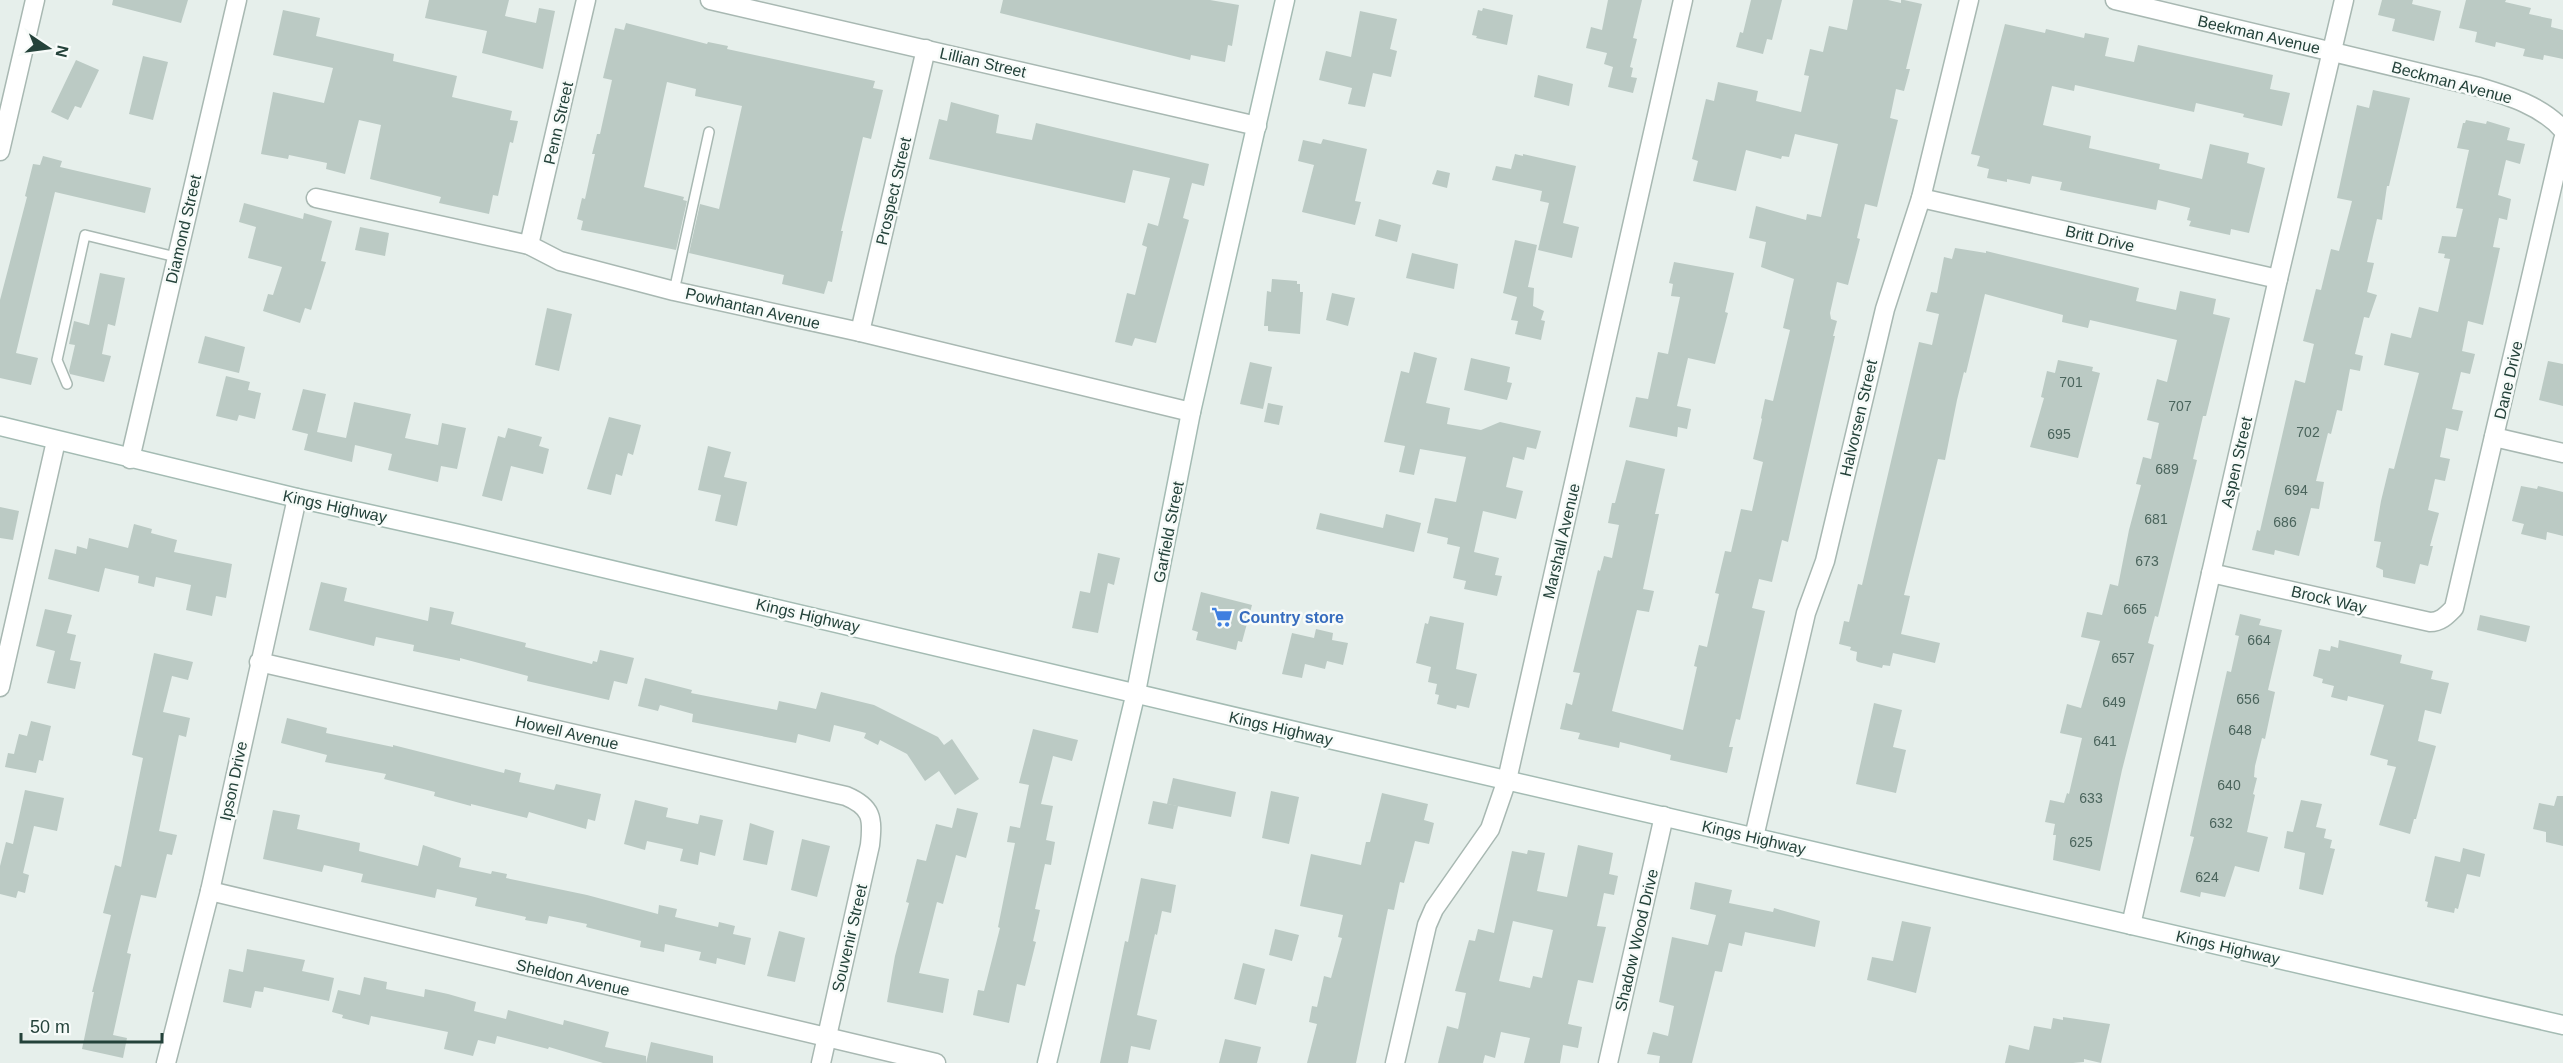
<svg xmlns="http://www.w3.org/2000/svg" width="2563" height="1063" viewBox="0 0 2563 1063" font-family="Helvetica,sans-serif">
<rect width="100%" height="100%" fill="#e6efeb"/>
<g fill="#bbcac4" fill-rule="evenodd">
<path d="M113 0H188L181 23 112 5Z"/>
<path d="M429 0H509L505 16 536 23 539 8 555 11 543 69 482 53 487 31 425 18Z"/>
<path d="M1003 0H1210L1239 5 1232 46 1228 45 1225 62 1191 55 1190 60 1000 13Z"/>
<path d="M1608 0H1642L1633 38 1637 39 1630 67 1633 68 1631 77 1637 78 1633 93 1608 87 1613 67 1604 64 1607 53 1586 48 1591 27 1602 30Z"/>
<path d="M1751 0H1782L1772 40 1767 39 1763 54 1736 47 1740 32 1743 33Z"/>
<path d="M1853 0H1888L1901 3V0H1904L1922 4 1906 69H1910L1904 91 1896 89 1890 118 1898 120 1877 207 1865 204 1857 238 1860 239 1848 285 1837 282 1830 313 1831 319 1837 321 1833 336H1835L1788 542 1782 540 1772 582 1759 579 1752 608 1765 611 1740 720 1736 719 1729 747H1733L1727 773 1670 760 1671 755 1620 742 1619 748 1578 739 1580 733 1560 729 1566 703 1572 705 1580 673 1573 672 1598 570 1600 571 1604 556 1612 558 1619 525 1608 523 1612 503H1615L1626 460 1665 469 1655 514H1659L1643 589 1654 591 1649 612 1637 610 1612 711 1683 730 1697 667 1694 666 1699 645 1707 647 1719 594 1715 593 1725 551 1731 552 1741 509 1752 511 1763 462 1753 459 1762 419 1761 418 1765 399 1773 401 1790 330 1783 328 1794 279 1761 267 1766 242 1749 238 1756 206 1806 220 1807 214 1821 217 1838 144 1795 134 1789 157 1782 156 1781 159 1746 150 1736 191 1693 181 1698 161 1692 159 1706 99 1714 101 1718 82 1758 91 1756 101 1801 112 1809 76 1804 75 1810 49 1823 52 1829 26 1847 30Z"/>
<path d="M2382 0H2413L2412 4 2441 11 2434 41 2392 31 2395 19 2378 15Z"/>
<path d="M2466 0H2506L2505 2 2531 8 2529 14 2552 19 2551 27 2563 30V59L2544 55 2543 60 2523 56 2525 49 2496 42 2495 47 2475 42 2477 32 2459 28Z"/>
<path d="M1483 8 1513 15 1507 45 1476 38 1477 36 1472 35 1478 10 1482 11Z"/>
<path d="M283 10 320 18 316 36 394 54 393 61 457 76 452 97 512 111 510 120 518 121 513 143 510 142 498 196 493 195 489 214 439 203 441 197 370 179 381 125 359 120 345 174 326 169 327 163 289 155 288 159 261 154 273 92 324 103 333 68 273 55Z"/>
<path d="M1360 11 1397 19 1390 49 1397 51 1391 77 1373 73 1365 107 1348 104 1352 88 1319 80 1326 51 1351 57Z"/>
<path d="M626 23 707 44 708 42 728 46 727 49 875 81 873 88 883 90 871 139 863 137 841 231H843L837 259 832 282 828 281 824 294 782 284 784 275 689 253 700 204 719 209 742 106 695 96 696 89 667 82 644 187 684 197 683 200 687 201 676 250 581 230 583 221 577 219 582 198 585 199 595 154H592L597 134H600L612 80 603 78 615 28 624 30Z"/>
<path d="M2005 24 2045 33 2046 29 2084 38 2085 33 2109 38 2105 56 2134 62 2138 45 2273 75 2270 89 2290 93 2282 126 2243 117 2244 114 2196 103 2194 112 2075 85 2074 91 2052 86 2043 125 2091 136 2089 148 2160 164 2159 169 2202 179 2210 144 2249 153 2247 163 2265 168 2249 233 2231 229 2230 235 2189 226 2191 221 2187 220 2190 208 2158 200 2156 210 2060 190 2062 182 2032 176 2030 184 2007 179V182L1987 178 1989 169 1977 166 1980 156 1971 154Z"/>
<path d="M143 56 168 62 153 120 129 114Z"/>
<path d="M76 60 99 70 81 108 75 106 68 120 51 112Z"/>
<path d="M1538 75 1573 84 1569 106 1534 97Z"/>
<path d="M2373 90 2410 98 2389 186H2387L2382 220 2377 219 2367 262 2374 263 2367 292 2377 295 2369 318 2364 317 2355 354 2363 356 2360 371 2350 369 2342 411 2337 410 2331 434 2328 433 2316 481 2324 482 2319 509 2311 508 2299 556 2275 550 2274 555 2252 550 2257 530 2260 531 2295 380 2305 383 2314 344 2303 341 2316 289 2321 290 2331 249 2339 251 2352 201 2337 198 2357 105 2369 108Z"/>
<path d="M951 102 999 115 996 133 1032 140 1036 123 1209 164 1204 186 1192 183 1183 218 1189 220 1156 343 1135 338 1132 346 1115 342 1127 293 1135 295 1147 247 1142 245 1148 223 1158 226 1170 178 1133 170 1125 203 929 159 939 119 947 121Z"/>
<path d="M2466 120 2486 124 2487 121 2510 128 2507 140 2525 144 2520 164 2506 160 2498 195 2511 199 2507 220 2499 218 2493 247 2500 248 2483 325 2468 321 2462 351 2475 354 2470 374 2461 372 2452 409 2463 411 2458 431 2446 428 2440 457 2450 459 2445 481 2435 479 2428 510 2439 513 2430 546H2433L2428 566 2420 564 2415 584 2383 577V570L2376 567 2381 542 2374 541 2381 501 2389 468 2394 469 2419 373 2384 365 2391 333 2411 338 2419 307 2438 312 2450 259 2444 258 2445 254 2438 253 2442 236 2456 237 2463 209 2456 208 2469 150 2457 148 2463 123H2465Z"/>
<path d="M1323 139 1367 149 1355 201 1361 202 1355 225 1302 212 1314 165 1298 161 1303 140 1321 144Z"/>
<path d="M1515 154 1523 156V154L1576 166 1563 223 1579 227 1572 258 1538 250 1549 203 1540 201 1542 191 1492 180 1496 166 1511 169Z"/>
<path d="M43 156 62 161 60 167 151 188 145 213 55 192 16 353 38 358 31 385 0 378V300L27 197 25 196 33 164 40 165Z"/>
<path d="M1437 170 1450 173 1447 188 1432 184Z"/>
<path d="M244 203 303 219 304 213 332 221 321 261 326 262 311 310 305 308 300 323 263 311 268 294 273 295 282 267 248 258 256 227 239 222Z"/>
<path d="M1379 219 1401 225 1397 242 1375 236Z"/>
<path d="M360 227 389 233 385 256 355 250Z"/>
<path d="M1515 240 1537 245 1528 287 1534 288 1533 306 1544 311 1541 320 1545 321 1541 340 1515 334 1518 321 1511 320 1517 297 1503 293Z"/>
<path d="M1955 248 1986 253V251L2139 288 2136 301 2176 310 2180 291 2216 299 2213 314 2230 318 2206 416H2203L2193 459 2197 460 2166 585 2158 617 2155 616 2148 643 2154 645 2122 770 2100 871 2053 860 2056 835H2053L2055 824 2045 822 2050 800 2064 803 2067 793 2069 794 2082 738 2060 733 2067 704 2081 708 2100 641 2081 637 2087 612 2102 615 2110 584 2118 586 2129 530 2141 485 2136 484 2143 457 2151 459 2159 423 2147 420 2157 379 2167 382 2177 340 2090 320 2088 328 2062 322 2063 315 1985 294 1966 373 1964 372 1957 400 1945 460 1938 459 1904 595 1910 596 1901 634 1940 643 1935 663 1893 653 1890 666 1883 665 1882 668 1858 662 1856 660 1857 652 1850 650 1851 647 1839 644 1844 621 1849 622 1858 584 1862 585 1919 342 1932 345 1939 314 1926 311 1931 292 1937 293 1944 257 1952 259Z"/>
<path d="M1412 253 1458 264 1454 289 1406 278Z"/>
<path d="M1674 262 1734 273 1725 312 1728 313 1715 364 1688 358 1677 406 1691 409 1687 429 1678 427 1677 437 1629 427 1636 397 1648 399 1658 352 1668 354 1680 297 1671 296 1673 284 1669 283Z"/>
<path d="M100 273 125 278 115 326 108 324 102 354 111 356 104 382 70 374 69 371 75 345 69 344 74 321 89 325Z"/>
<path d="M1272 279 1297 281V284H1300V292H1303L1300 334 1268 331V326H1264L1267 291 1271 292Z"/>
<path d="M1332 293 1355 298 1348 326 1326 320Z"/>
<path d="M547 308 572 314 559 371 535 365Z"/>
<path d="M205 336 245 347 239 373 198 363Z"/>
<path d="M1414 352 1437 358 1426 403 1450 408 1447 424 1481 430 1500 422 1541 431 1536 449 1527 447 1524 460 1513 457 1506 487 1523 491 1516 519 1483 511 1474 552 1499 558 1495 575 1502 576 1497 596 1464 589 1466 581 1453 578 1460 547 1447 544 1448 538 1427 533 1435 498 1456 502 1466 457 1420 449 1414 475 1399 472 1405 446 1384 442 1401 371 1409 373Z"/>
<path d="M1471 358 1510 367 1507 382 1512 383 1507 400 1464 390Z"/>
<path d="M2058 360 2093 367 2092 371 2100 373 2078 458 2030 447 2044 398 2041 397 2047 371 2055 373Z"/>
<path d="M2548 361 2563 364V406L2539 400Z"/>
<path d="M1250 362 1272 367 1263 409 1240 404Z"/>
<path d="M226 376 250 382 248 390 261 393 255 419 239 415 237 421 216 416Z"/>
<path d="M303 389 326 394 317 432 346 438 354 402 411 414 405 438 438 445 442 423 466 428 457 469 441 466 438 482 388 470 392 454 355 445 352 462 304 450 308 434 292 430Z"/>
<path d="M1268 403 1283 406 1279 425 1264 422Z"/>
<path d="M609 417 641 425 633 455 628 453 622 476 616 474 611 495 587 489Z"/>
<path d="M508 428 542 437 539 446 549 449 543 474 511 466 502 501 482 496 498 436 505 438Z"/>
<path d="M708 446 731 452 724 477 747 482 737 526 715 521 721 495 698 490Z"/>
<path d="M2521 486 2537 489 2538 486 2563 492V536L2547 532 2546 540 2521 534 2524 524 2512 521Z"/>
<path d="M0 507 19 511 13 540 0 538Z"/>
<path d="M1320 513 1383 528 1386 514 1421 523 1414 552 1316 529Z"/>
<path d="M134 524 152 529 151 533 177 540 174 552 232 564 226 598 216 596 212 616 186 610 191 585 156 577 154 587 138 583 139 576 105 568 99 592 48 579 55 549 76 554 77 546 87 549 89 538 128 548Z"/>
<path d="M1098 553 1120 558 1114 585 1108 583 1098 633 1072 628 1080 591 1090 593Z"/>
<path d="M321 582 347 588 344 601 428 621 430 607 454 612 451 624 526 643 525 647 592 664 593 661 597 662 600 650 634 658 627 684 614 681 609 700 527 681 528 676 460 658V661L413 651 414 645 376 637 374 646 309 630Z"/>
<path d="M1201 592 1252 605 1242 642 1238 641 1236 650 1196 640 1198 632 1192 630Z"/>
<path d="M45 609 72 615 67 633 76 635 70 660 81 662 75 689 47 683 55 651 36 646Z"/>
<path d="M2240 614 2261 619 2259 625 2282 630 2268 690 2275 692 2265 739 2262 738 2255 766 2254 777 2257 778 2253 794 2255 795 2247 832 2268 837 2259 872 2235 866 2225 897 2201 892 2200 897 2180 892 2194 837 2190 836 2210 746 2227 671 2231 672 2239 636 2235 635Z"/>
<path d="M2480 615 2530 626 2526 642 2477 630Z"/>
<path d="M1430 616 1464 623 1456 669 1477 674 1469 708 1457 705 1456 709 1437 704 1439 695 1435 694 1437 684 1428 682 1431 667 1416 663 1425 623 1428 624Z"/>
<path d="M1316 629 1333 633 1332 640 1348 643 1343 665 1327 661 1325 669 1305 664 1302 678 1282 674 1292 633 1314 638Z"/>
<path d="M2339 640 2402 655 2400 663 2433 671 2431 679 2449 683 2441 714 2425 710 2418 741 2436 746 2416 819H2414L2410 834 2379 825 2396 767 2387 765 2388 760 2370 755 2384 705 2348 696 2347 701 2331 697 2334 686 2322 683 2323 679 2313 676 2319 649 2330 651 2331 646 2338 648Z"/>
<path d="M154 653 193 662 188 680 172 676 163 712 190 718 186 737 179 735 159 831 177 835 172 855 167 854 156 898 141 895 127 953 131 954 113 1035 127 1038 123 1058 82 1049 94 992H92L111 915 103 913 115 865 121 867 143 758 132 755Z"/>
<path d="M645 678 692 690 691 693 777 710 779 701 816 709 821 692 874 705 938 737 944 745 952 739 979 779 955 795 939 771 925 781 907 754 880 740 878 745 864 738 866 733 834 725 830 742 798 734 796 743 692 722 693 714 660 705 658 711 638 706Z"/>
<path d="M1874 703 1902 710 1893 747 1906 750 1896 793 1856 784Z"/>
<path d="M287 718 327 728 326 733 393 747V745L504 773 505 769 521 773 519 782 554 790 556 784 601 794 595 821 588 819 586 829 529 812 527 818 471 804V806L434 796 435 792 384 779 386 774 325 762 327 755 281 743Z"/>
<path d="M31 721 51 726 43 761 39 760 36 773 5 767 8 753 14 754 19 734 27 736Z"/>
<path d="M1033 729 1078 740 1072 761 1053 756 1041 804 1053 806 1046 840 1055 842 1051 865 1045 864 1035 909 1040 910 1033 941 1036 942 1025 986 1017 984 1009 1023 973 1015 978 990 984 991 1000 928 998 927 1015 843 1007 842 1010 826 1020 828 1029 785 1019 783Z"/>
<path d="M1173 778 1236 792 1231 817 1167 804Z"/>
<path d="M25 790 64 798 57 831 34 826 23 873 29 875 25 893 18 891 16 898 0 894V866L6 842 13 844Z"/>
<path d="M1271 791 1299 797 1289 844 1262 838Z"/>
<path d="M1382 793 1428 804 1424 820 1434 823 1429 844 1415 841 1404 883 1400 882 1394 910 1388 909 1356 1063H1307L1317 1024 1309 1022 1312 1006 1317 1007 1324 976 1331 978 1342 938 1338 937 1343 915 1300 906 1311 854 1361 865 1366 842H1370Z"/>
<path d="M2557 796H2563V846L2546 842V832L2533 829 2539 803 2554 806Z"/>
<path d="M635 800 668 808 666 817 698 824 700 815 723 820 715 856 700 852 698 865 680 861 683 849 647 841 645 850 624 844Z"/>
<path d="M2301 800 2322 804 2316 827 2326 829 2324 838 2332 840 2330 848 2335 849 2323 895 2299 889 2305 853 2284 848 2287 831 2293 832Z"/>
<path d="M1153 801 1178 806 1173 829 1148 824Z"/>
<path d="M957 808 978 813 966 858 956 855 943 904 937 902 919 973 949 979 943 1013 887 1002 895 956 909 903 906 902 917 859 926 861 936 824 952 828Z"/>
<path d="M273 810 300 815 297 829 360 843 359 851 418 866 423 845 461 858 459 867 491 874 492 871 507 874 506 878 587 895 658 914 659 905 677 909 675 917 718 927 719 922 735 926 733 934 751 938 745 965 717 958 716 964 699 960 701 952 665 944 664 952 640 947 641 941 586 927 587 924 549 916 547 924 525 920 526 917 475 906 477 898 437 889 435 898 361 882 363 874 324 865 322 872 263 859Z"/>
<path d="M750 823 774 831 767 865 743 860Z"/>
<path d="M802 839 830 846 817 897 791 890Z"/>
<path d="M1578 845 1613 853 1609 874 1618 876 1614 895 1604 893 1597 926 1606 927 1593 983 1578 980 1568 1024 1582 1027 1578 1048 1563 1045 1560 1063H1524L1530 1038 1501 1032 1495 1058 1485 1055 1483 1063H1438L1447 1026 1458 1029 1466 993 1455 991 1469 940 1475 941 1478 929 1494 933 1512 851 1527 854 1528 850 1545 853 1537 891 1567 897ZM1513 921 1553 930 1542 978 1533 976 1530 988 1499 981Z"/>
<path d="M2463 848 2485 854 2480 877 2467 874 2458 909 2455 908 2454 913 2427 907 2428 902 2425 901 2435 856 2460 862Z"/>
<path d="M1141 878 1176 885 1171 913 1162 911 1157 935 1155 934 1137 1015 1157 1020 1150 1050 1131 1046 1128 1063H1100L1125 941 1128 942Z"/>
<path d="M1695 882 1732 890 1729 903 1773 912 1774 908 1820 921 1815 947 1745 932 1742 946 1729 943 1722 972 1715 971 1692 1063H1659L1660 1056 1647 1054 1653 1032 1668 1036 1674 1006 1659 1002 1672 937 1708 945 1716 915 1690 909Z"/>
<path d="M1902 921 1931 927 1916 993 1867 980 1872 957 1893 961Z"/>
<path d="M1275 929 1299 935 1292 961 1269 955Z"/>
<path d="M779 931 805 938 795 982 767 976Z"/>
<path d="M247 949 305 960 302 971 334 978 329 1001 264 987 263 992 255 991 251 1008 223 1002 229 969 243 972Z"/>
<path d="M1243 963 1265 969 1256 1005 1234 999Z"/>
<path d="M364 977 387 982 386 989 424 997 425 989 448 994 476 1002 474 1011 506 1019 508 1010 563 1025 564 1020 609 1032 605 1047 646 1056V1063H603L549 1047 548 1049 497 1036 495 1044 478 1040 473 1056 444 1049 448 1032 371 1016 369 1025 342 1018 343 1015 332 1012 338 990 360 995Z"/>
<path d="M2063 1017 2110 1024 2101 1063 2084 1059V1062L2073 1063H2005L2009 1045 2029 1050 2034 1026 2051 1029 2053 1018 2063 1020Z"/>
<path d="M1225 1039 1261 1047 1257 1063H1219Z"/>
<path d="M651 1042 713 1056V1063H646Z"/>
</g>
<g fill="none" stroke-linecap="round" stroke-linejoin="round">
<defs>
<g id="lane">
<path d="M674 291 709 132"/>
<path d="M67 384 57 360 85 235 176 257"/>
</g>
<g id="street">
<path d="M710 0 1257 126"/>
<path d="M2115 0 2479 87C2509 96 2542 106 2563 130"/>
<path d="M0 151 35 0"/>
<path d="M316 198 529 245 560 261 674 291 860 332 1191 412"/>
<path d="M1921 198 2278 279"/>
<path d="M529 245 586 0"/>
<path d="M860 332 926 49"/>
<path d="M2494 437 2563 453"/>
<path d="M130 459 237 0"/>
<path d="M2211 573 2430 622C2441 622 2447 615 2454 608L2563 140"/>
<path d="M259 662 846 796C872 807 873 818 870 845L821 1063"/>
<path d="M0 687 56 441"/>
<path d="M1754 837 1806 613 1825 561 1885 309 1921 198 1969 0"/>
<path d="M210 891 936 1063"/>
<path d="M2131 925 2278 279 2344 0"/>
<path d="M166 1063 210 891 297 498"/>
<path d="M1395 1063 1427 925 1434 909 1490 829 1507 780 1683 0"/>
<path d="M1608 1063 1664 816"/>
</g>
<g id="secondary">
<path d="M0 426 297 498 459 534 1316 736 2563 1025"/>
<path d="M1047 1063 1136 692 1191 412 1285 0"/>
</g>
</defs>
<use href="#lane" stroke="#a8b8b2" stroke-width="12"/>
<use href="#street" stroke="#a8b8b2" stroke-width="21"/>
<use href="#secondary" stroke="#a4bbb3" stroke-width="21"/>
<use href="#lane" stroke="#fff" stroke-width="9"/>
<use href="#street" stroke="#fff" stroke-width="18"/>
<use href="#secondary" stroke="#fff" stroke-width="18"/>
</g>
<defs>
<symbol id="supermarket-bare" viewBox="-9 -9 18 18"><path d="M-6-5.5h2.5l.6 2H6L4.5 2H-2.5L-4.4-4H-6ZM-1.5 3.2a1.3 1.3 0 1 0 .1 0ZM3 3.2a1.3 1.3 0 1 0 .1 0Z" fill="#3f7fe0" stroke="#f7fbf9" stroke-width="2.5" paint-order="stroke"/></symbol>
</defs>
<g fill-rule="evenodd">
<use href="#supermarket-bare" x="1207" y="602" width="30" height="30"/>
</g>
<g text-anchor="middle" stroke-width="5" stroke-linejoin="round" paint-order="stroke">
<g font-size="14" fill="#4a645c">
<text x="2071" y="387">701</text>
<text x="2180" y="411">707</text>
<text x="2308" y="437">702</text>
<text x="2059" y="439">695</text>
<text x="2167" y="474">689</text>
<text x="2296" y="495">694</text>
<text x="2156" y="524">681</text>
<text x="2285" y="527">686</text>
<text x="2147" y="566">673</text>
<text x="2135" y="614">665</text>
<text x="2259" y="645">664</text>
<text x="2123" y="663">657</text>
<text x="2248" y="704">656</text>
<text x="2114" y="707">649</text>
<text x="2240" y="735">648</text>
<text x="2105" y="746">641</text>
<text x="2229" y="790">640</text>
<text x="2091" y="803">633</text>
<text x="2221" y="828">632</text>
<text x="2081" y="847">625</text>
<text x="2207" y="882">624</text>
</g>
<g font-size="16" fill="#24423a" stroke="#f7fbf9">
<text transform="translate(2259 34) rotate(13)" y="6">Beekman Avenue</text>
<text transform="translate(983 62) rotate(13)" y="6">Lillian Street</text>
<text transform="translate(2452 82) rotate(15)" y="6">Beckman Avenue</text>
<text transform="translate(558 123) rotate(-77)" y="6">Penn Street</text>
<text transform="translate(893 191) rotate(-77)" y="6">Prospect Street</text>
<text transform="translate(183 229) rotate(-77)" y="6">Diamond Street</text>
<text transform="translate(2100 238) rotate(13)" y="6">Britt Drive</text>
<text transform="translate(753 308) rotate(13)" y="6">Powhantan Avenue</text>
<text transform="translate(2508 380) rotate(-77)" y="6">Dane Drive</text>
<text transform="translate(1858 418) rotate(-77)" y="6">Halvorsen Street</text>
<text transform="translate(2236 462) rotate(-77)" y="6">Aspen Street</text>
<text transform="translate(335 506) rotate(12)" y="6">Kings Highway</text>
<text transform="translate(1168 532) rotate(-79)" y="6">Garfield Street</text>
<text transform="translate(1561 541) rotate(-77)" y="6">Marshall Avenue</text>
<text transform="translate(2329 599) rotate(13)" y="6">Brock Way</text>
<text transform="translate(808 615) rotate(13)" y="6">Kings Highway</text>
<text transform="translate(1281 728) rotate(13)" y="6">Kings Highway</text>
<text transform="translate(567 732) rotate(13)" y="6">Howell Avenue</text>
<text transform="translate(233 781) rotate(-78)" y="6">Ipson Drive</text>
<text transform="translate(1754 837) rotate(13)" y="6">Kings Highway</text>
<text transform="translate(849 938) rotate(-77)" y="6">Souvenir Street</text>
<text transform="translate(1636 940) rotate(-77)" y="6">Shadow Wood Drive</text>
<text transform="translate(2228 947) rotate(13)" y="6">Kings Highway</text>
<text transform="translate(573 977) rotate(13)" y="6">Sheldon Avenue</text>
</g>
<g font-size="16" font-weight="bold" fill="#366cbe" stroke="#f7fbf9" text-anchor="start">
<text x="1239" y="623">Country store</text>
</g>
</g>
<g transform="translate(48 48) rotate(103)" stroke="#f7fbf9" stroke-width="4.5" paint-order="stroke">
<path d="M0-4.5L10 22L0 15L-10 22Z" fill="#24423a"/>
<text y="-9" font-size="16" font-weight="bold" text-anchor="middle" fill="#24423a">N</text>
</g>
<path d="M21 1033v9h141v-9" fill="none" stroke="#24423a" stroke-width="3"/>
<text x="30" y="1033" font-size="18" fill="#24423a" stroke="#f7fbf9" stroke-width="4.5" paint-order="stroke">50 m</text>
</svg>
